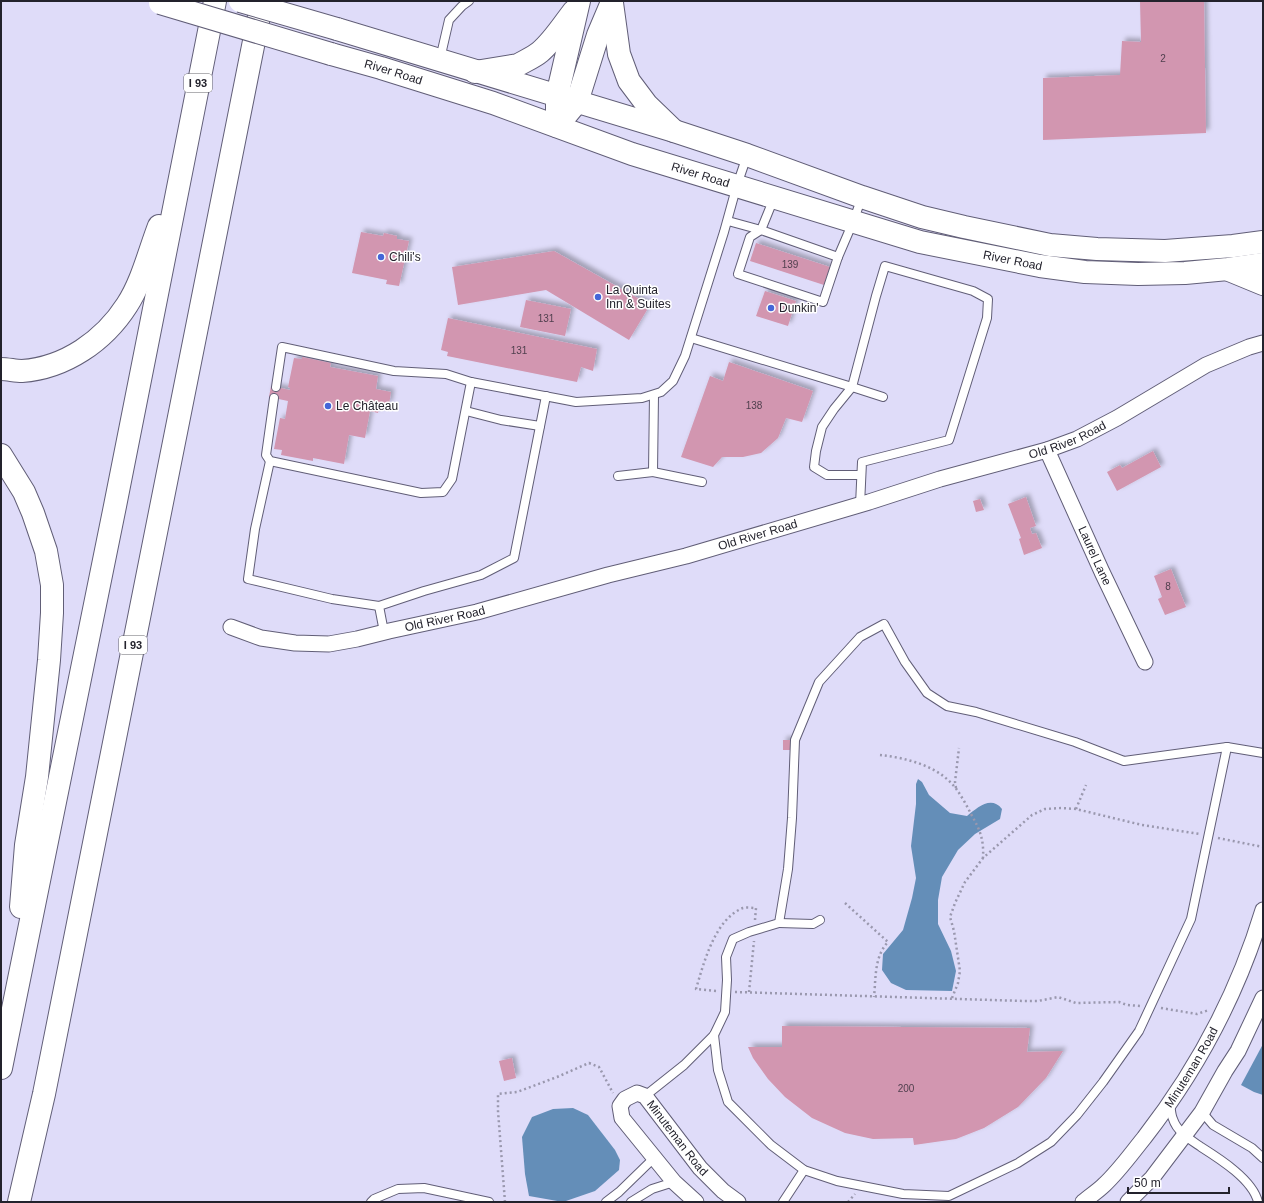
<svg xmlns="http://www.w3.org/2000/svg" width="1264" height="1203" viewBox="0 0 1264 1203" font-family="Helvetica,sans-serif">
<defs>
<filter id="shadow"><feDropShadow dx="3.5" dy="-3.5" stdDeviation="2" flood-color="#0004"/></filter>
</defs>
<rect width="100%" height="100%" fill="#dfdcf9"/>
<g fill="#648eb8">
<path d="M918 779 922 782 929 795 950 813 967 816C977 808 991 795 1002 809L1000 819 975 834 958 850 942 877 938 900V924L951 951 956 971 952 991 906 990 891 983 882 970 883 954 903 930 912 898 916 878 911 846 916 804V784Z"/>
<path d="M1263 1044V1095L1254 1092 1241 1085Z"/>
<path d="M573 1108 588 1115 615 1150 620 1160 619 1170 595 1191 563 1202 529 1196 525 1174 522 1137 532 1117 553 1109Z"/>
</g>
<g fill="#d296b0" filter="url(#shadow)">
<path d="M1140 1H1204L1206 133 1043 140V78L1120 75 1122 41 1141 42Z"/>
<path d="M361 232 383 236 384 233 397 236V239L409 241 399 286 386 284 387 280 352 273Z"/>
<path d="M756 243 830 267 824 285 750 261Z"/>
<path d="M554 251 650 305 629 340 546 290 458 305 452 267Z"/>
<path d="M765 291 796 301 788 326 756 316Z"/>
<path d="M526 300 571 309 565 336 520 327Z"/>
<path d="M448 318 597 349 593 371 581 367 577 382 447 356 448 352 441 350Z"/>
<path d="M302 357 331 363 330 367 378 376 376 389 391 392 389 405 380 403 378 413 370 411 365 438 349 435 344 464 313 458V461L281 455 282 450 274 449 280 418 285 419 288 401 269 397 271 386 290 390V388L288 387 294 358 302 359Z"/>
<path d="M729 362 813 391 802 422 786 418 778 438 761 453 743 457H722L713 467 681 457 710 376 723 381Z"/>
<path d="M1153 451 1161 467 1117 491 1107 472 1120 465 1122 468Z"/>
<path d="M1026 497 1036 526 1030 528 1032 534 1036 533 1042 548 1024 555 1019 539 1021 538 1008 504Z"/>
<path d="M980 499 984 510 976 512 973 501Z"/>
<path d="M1171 569 1186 607 1165 615 1158 599 1162 597 1154 576Z"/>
<rect x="783" y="740" width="9" height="10"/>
<path d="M782 1026 1030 1028 1027 1052 1063 1051 1046 1078 1018 1107 984 1128 956 1139 914 1145 913 1138 873 1139 845 1133 812 1118 785 1097 768 1079 753 1058 748 1047H782Z"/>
<path d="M512 1058 516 1078 504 1081 499 1061Z"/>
</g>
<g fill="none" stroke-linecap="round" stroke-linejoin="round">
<defs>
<g id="service">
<path d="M440 59 449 20 462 6 469 1"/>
<path d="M774 198 761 230 838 257 853 222 862 197"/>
<path d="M728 221 761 230 750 237 738 274 823 302 838 257"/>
<path d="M691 338 852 387 883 397"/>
<path d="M276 387 282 347 394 371 446 374 471 382 576 402 642 398 661 392 673 381 685 356 724 232 737 185 747 156"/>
<path d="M274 398 266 455 270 461 421 493 443 492 452 479 471 382"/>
<path d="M466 411 501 420 540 426"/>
<path d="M270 461 255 529 248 579 332 599 379 606"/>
<path d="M653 472 702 482"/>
<path d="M618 476 653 472 654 395"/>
<path d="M860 505 862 462 949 440 987 318 988 299 973 291 885 266 876 296 852 387 834 409 822 427 816 451 814 467 827 475H861"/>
<path d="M384 632 379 606 424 591 481 575 514 558 546 396"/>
<path d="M779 923 813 924 820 920"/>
<path d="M714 1035 718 1070 728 1102 771 1145 804 1170 837 1181 903 1194 949 1196 1018 1163 1051 1142 1077 1115 1103 1082 1139 1031 1191 919 1227 747"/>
<path d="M645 1096 684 1065 714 1035 725 1012 727 980 726 957 733 939 749 932 779 923 788 869 792 818 795 740 819 682 860 637 884 624 905 662 927 693 947 706 976 712 1075 742 1124 761 1227 747 1263 753"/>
<path d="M1170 1104C1171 1109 1171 1115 1173 1119 1177 1132 1191 1140 1201 1147 1220 1159 1253 1180 1258 1202"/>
<path d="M1202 1112 1213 1125 1252 1148 1263 1158"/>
<path d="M371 1202 374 1199 398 1189 424 1188 489 1202"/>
<path d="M606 1202 619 1192 655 1157"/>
<path d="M631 1202 652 1189 674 1182"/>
<path d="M783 1202 804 1170"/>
</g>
<g id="minor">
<path id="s1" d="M1047 450 1102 572 1145 662"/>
<path id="s2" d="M231 627 261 638 295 643 329 644 357 639 389 631 477 612 608 575 686 556 869 502 940 479 1047 450 1077 439 1117 418 1206 365 1249 347 1263 343"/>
<path id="s3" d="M696 1202 674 1182 622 1118 620 1106 625 1099 637 1093 645 1096 700 1168 723 1191 738 1202"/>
<path id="s4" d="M1083 1202C1090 1196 1098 1191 1104 1185 1119 1171 1131 1154 1144 1138 1196 1071 1238 993 1263 910"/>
<path d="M1128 1202 1152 1178 1202 1112 1225 1071 1238 1051 1263 998"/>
</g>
<g id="secondary">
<path d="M337 29 674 131 747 155 862 197 922 217 964 227 1050 245 1097 249 1165 251 1233 246 1263 242"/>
<path id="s5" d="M331 54 381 68 493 103 632 154 920 242 1040 266 1085 272 1138 274 1185 273 1228 269 1263 264"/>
<path d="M1229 270 1263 284"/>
</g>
<g id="motorway">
<path d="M612 3 619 54 629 81 647 105 674 131"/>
<path d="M475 72 518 65C525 61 534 57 540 52 553 41 563 25 573 12"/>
<path d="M557 126 577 102 598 35 612 2"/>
<path d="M557 126V96L579 1"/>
<path d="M1 369C8 369 15 371 22 371 65 368 104 341 127 305 142 282 149 252 159 226"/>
<path d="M1 455 24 492 33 513 46 551 52 585V613L49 660 37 777 26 845 21 907"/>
<path d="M1 1068 115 506 215 1"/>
<path d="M19 1202 44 1094 262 1"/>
</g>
</defs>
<use href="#service" stroke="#615e77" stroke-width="10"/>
<use href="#minor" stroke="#615e77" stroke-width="17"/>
<use href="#secondary" stroke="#615e77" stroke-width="24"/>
<use href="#motorway" stroke="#615e77" stroke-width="24"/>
<g stroke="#9a98ae" stroke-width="2.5" stroke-dasharray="2 3" stroke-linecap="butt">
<path d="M880 755C907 758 940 766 957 790 962 797 967 806 971 814 980 830 984 839 983 858"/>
<path d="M956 788 955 782 959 748"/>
<path d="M1076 809 1086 785"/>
<path d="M1218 838 1263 847"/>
<path d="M845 903 888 942C874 957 876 978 874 997"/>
<path d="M716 991 696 989C704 962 715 919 743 908 747 907 752 908 756 908L755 920"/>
<path d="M735 992 1024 1001H1038L1058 997 1076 1003 1119 1002 1127 1005 1140 1006"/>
<path d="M749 992 754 941"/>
<path d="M952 998 958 983 960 971 954 931 950 917 955 903 965 882 983 858 1032 815 1045 809 1061 808 1076 809 1142 825 1200 834"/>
<path d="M1161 1008 1197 1014 1209 1010"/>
<path d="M505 1202 498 1111V1094L517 1092 557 1077 589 1063 599 1067 613 1093"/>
<path d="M848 1202 855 1194"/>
</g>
<use href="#service" stroke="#fff" stroke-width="8"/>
<use href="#minor" stroke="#fff" stroke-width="15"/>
<use href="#secondary" stroke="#fff" stroke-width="22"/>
<use href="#motorway" stroke="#fff" stroke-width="22"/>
<defs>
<g id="secondary-bridge">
<path d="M240 1 337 29"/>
<path d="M160 3 331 54"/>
</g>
</defs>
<use href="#secondary-bridge" stroke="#615e77" stroke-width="24" stroke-linecap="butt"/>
<use href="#secondary-bridge" stroke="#fff" stroke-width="22"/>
</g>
<g fill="#4466d8" stroke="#fff" stroke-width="1.5">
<circle cx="381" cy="257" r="4"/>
<circle cx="598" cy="297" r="4"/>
<circle cx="771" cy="308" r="4"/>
<circle cx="328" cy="406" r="4"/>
</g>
<g text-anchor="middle" stroke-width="3" stroke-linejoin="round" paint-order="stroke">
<g font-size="10" fill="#4f3f4d">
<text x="1163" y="62">2</text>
<text x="790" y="268">139</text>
<text x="546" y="322">131</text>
<text x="519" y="354">131</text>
<text x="754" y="409">138</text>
<text x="1168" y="590">8</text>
<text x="906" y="1092">200</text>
</g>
<g fill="#fff" stroke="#65646b" stroke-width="1">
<rect x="184" y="74" width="28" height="18" rx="3"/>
<rect x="119" y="636" width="28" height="18" rx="3"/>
</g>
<g font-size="11" font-weight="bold" fill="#23222c">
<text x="198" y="87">I 93</text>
<text x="133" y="649">I 93</text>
</g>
<g font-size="12" fill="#23222c" stroke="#fff">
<text dy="4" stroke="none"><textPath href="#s5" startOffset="65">River Road</textPath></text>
<text dy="4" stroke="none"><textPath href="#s5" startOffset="389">River Road</textPath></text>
<text dy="4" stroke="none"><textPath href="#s5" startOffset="713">River Road</textPath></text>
<text dy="4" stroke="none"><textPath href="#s2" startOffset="867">Old River Road</textPath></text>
<text dy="4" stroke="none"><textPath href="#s2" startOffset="543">Old River Road</textPath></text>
<text dy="4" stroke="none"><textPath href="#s1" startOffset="116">Laurel Lane</textPath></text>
<text dy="4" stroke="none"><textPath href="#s2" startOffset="219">Old River Road</textPath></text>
<text dy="4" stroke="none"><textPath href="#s4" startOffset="174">Minuteman Road</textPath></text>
<text dy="4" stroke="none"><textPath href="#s3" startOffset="208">Minuteman Road</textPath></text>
</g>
<g font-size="12" fill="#23222c" stroke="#fff" text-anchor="start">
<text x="389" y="261">Chili's</text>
<text x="606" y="294">La Quinta<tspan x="606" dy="14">Inn &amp; Suites</tspan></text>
<text x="779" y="312">Dunkin'</text>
<text x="336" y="410">Le Château</text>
</g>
</g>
<rect width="1264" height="1203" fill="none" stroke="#23222c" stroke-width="4"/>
<path d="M1128 1187v6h101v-6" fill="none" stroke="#23222c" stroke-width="2"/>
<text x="1134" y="1187" font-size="12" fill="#23222c" stroke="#ffffff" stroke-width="3" paint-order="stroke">50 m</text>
</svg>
